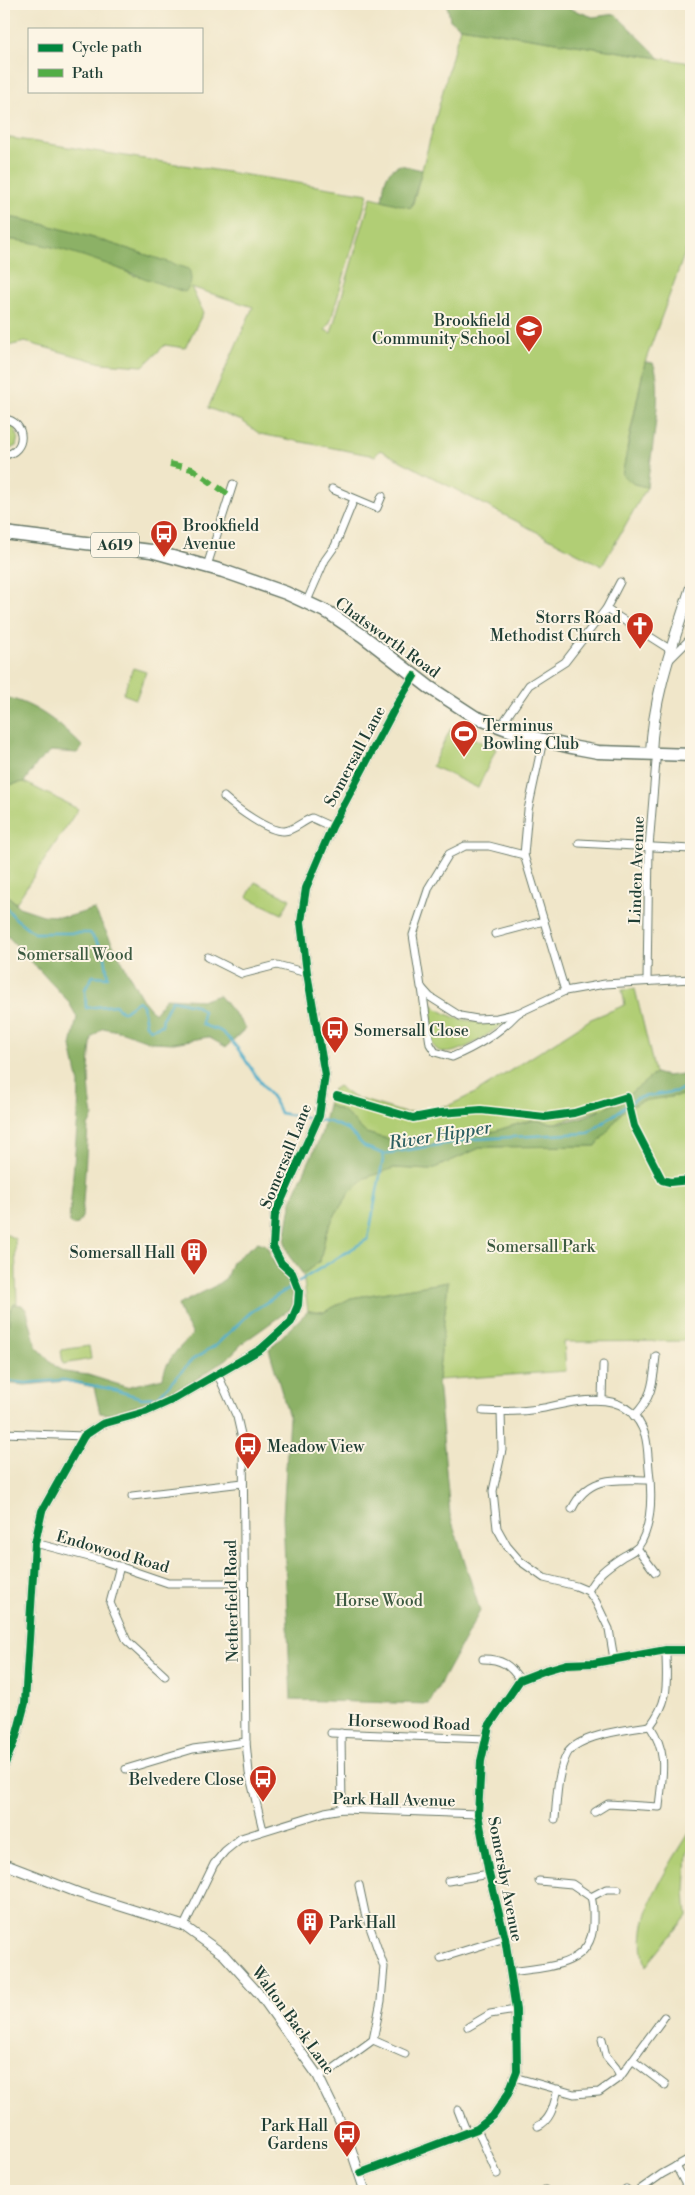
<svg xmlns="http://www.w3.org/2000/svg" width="695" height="2195" viewBox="0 0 695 2195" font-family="'Libre Bodoni',serif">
<rect width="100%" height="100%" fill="#fcf5e5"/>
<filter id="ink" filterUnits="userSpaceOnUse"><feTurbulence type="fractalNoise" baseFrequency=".02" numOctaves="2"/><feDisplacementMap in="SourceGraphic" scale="10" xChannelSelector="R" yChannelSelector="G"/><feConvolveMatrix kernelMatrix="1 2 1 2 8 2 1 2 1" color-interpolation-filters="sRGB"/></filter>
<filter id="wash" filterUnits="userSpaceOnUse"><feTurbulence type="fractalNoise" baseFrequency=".0096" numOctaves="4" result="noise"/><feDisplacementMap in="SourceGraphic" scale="20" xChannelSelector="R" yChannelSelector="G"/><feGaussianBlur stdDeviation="1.12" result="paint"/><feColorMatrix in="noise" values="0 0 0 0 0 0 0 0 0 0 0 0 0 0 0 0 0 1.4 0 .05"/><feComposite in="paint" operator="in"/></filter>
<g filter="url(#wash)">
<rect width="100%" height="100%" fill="#f0e6c9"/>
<g fill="#b1ce75" stroke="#688654">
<path d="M460 27 691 63V236L645 362 627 448 634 484 647 487 602 566 380 450 375 456 260 434 242 421 208 408 253 307 191 287 203 313 185 348 165 345 143 366 102 363 25 342 4 347V239L30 241 65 249 111 265 135 276 188 269C128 249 67 227 4 216V137L368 194 331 320 325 330 331 333 371 197 412 207Z"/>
<path d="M4 422 15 428 18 437 16 446 4 452Z"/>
<path d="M133 668 146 672 136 699 123 694Z"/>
<path d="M451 728 496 749 478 788 432 766Z"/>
<path d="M24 782 78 809 16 903 6 894 7 869 4 866V786Z"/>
<path d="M255 882 290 899 282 914 247 897Z"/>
<path d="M635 989 655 1073 663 1098 691 1094V1341L564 1342 566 1371 438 1380 448 1282 351 1298 324 1312 308 1311 303 1274 320 1261 326 1233 336 1213 349 1194 365 1178 394 1168 430 1170 482 1147 596 1146 606 1108 555 1123 531 1120 489 1133 482 1130 431 1145 401 1148 391 1140 366 1133 343 1111 328 1105 332 1090 338 1086 353 1097 405 1113 450 1105 477 1092 591 1019 625 1005 622 990Z"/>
<path d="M425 1001H428C450 1022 474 1023 503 1020L505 1023C490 1032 444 1070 432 1043 427 1031 427 1014 425 1001Z"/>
<path d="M4 1233 15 1239 17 1304H14L10 1310 4 1370Z"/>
<path d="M89 1346 91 1359 63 1364 61 1350Z"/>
<path d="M691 1830V1845L687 1854 685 1891 687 1916 646 1966C630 1919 668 1868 691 1830Z"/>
</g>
<g fill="#8cb166" stroke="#56774d">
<path d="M447 4H557L593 17 615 14 660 58 460 27 450 20Z"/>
<path d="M400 165 422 170 411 208 382 200C385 184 383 172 400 165Z"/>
<path d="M4 216C67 227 128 249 189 269 192 278 192 285 185 292 124 273 68 244 4 239Z"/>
<path d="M645 362 653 363C665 385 650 459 647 487L634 484 622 475Z"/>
<path d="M4 697C35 703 62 725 83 747L77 753 51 751 38 762 24 782 4 786Z"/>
<path d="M4 866 7 869 6 894 19 907 43 915 67 917 94 909 142 999 154 1013 166 998 204 1000 219 995 246 1028 226 1047 208 1037 174 1043 151 1042 123 1032 103 1028 92 1037C88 1063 88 1090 93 1116L88 1126 82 1217 78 1224 73 1225 69 1222 78 1116 79 1084 71 1046 77 1017 68 1001 4 932Z"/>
<path d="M655 1073 666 1076 691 1073V1094L642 1101 623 1111 596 1146 482 1147 430 1170 394 1168 365 1178 349 1194 336 1213 326 1233 320 1261 303 1274 289 1256 285 1242 289 1217 292 1199 321 1135 328 1105 343 1111 366 1133 391 1140 401 1148 431 1145 482 1130 489 1133C502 1129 516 1124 530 1121 538 1119 548 1124 557 1123 594 1118 628 1098 655 1073Z"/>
<path d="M258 1242 266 1245 276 1266 289 1277 293 1292V1307L244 1342 227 1359 190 1383 143 1404 110 1414 100 1413 94 1387 65 1381 25 1385 4 1383 10 1310 14 1304 22 1305 27 1311 36 1346 57 1368 65 1372 88 1375 126 1387 163 1378C165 1360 181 1346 193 1334L182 1317 178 1305 215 1286 226 1278 232 1262Z"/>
<path d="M448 1282 438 1380 450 1515 480 1611 429 1704 291 1700 283 1517 289 1417 269 1349 308 1311 324 1312 351 1298Z"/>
</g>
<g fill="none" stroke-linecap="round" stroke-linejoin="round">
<g stroke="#4badca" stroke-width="2.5">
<path d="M4 905 15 918 34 933H90L104 951 108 977 93 976 85 989 86 1008 115 1005 123 1012 138 1001 143 1005 146 1025 151 1029 162 1025 163 1017 172 1000 195 1005 203 1011 202 1024C208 1029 217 1027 223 1033 239 1046 247 1064 259 1080 268 1094 274 1096 280 1113L330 1122 347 1129 365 1147 384 1154"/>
<path d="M298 1282 368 1239 384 1154 474 1139 589 1133 637 1098 678 1091 691 1084"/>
<path d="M4 1381 26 1383 63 1380 111 1389 142 1398 158 1397 192 1360 216 1345 251 1312 294 1285"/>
</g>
</g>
</g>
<g filter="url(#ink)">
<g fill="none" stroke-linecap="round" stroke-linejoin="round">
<defs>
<g id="minor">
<path d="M4 419C27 421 27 453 4 455"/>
<path d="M332 489 377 508 382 496"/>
<path d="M207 566 233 484"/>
<path d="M307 601 325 560 335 546 354 499"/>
<path d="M606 609 671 650"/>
<path d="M669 660 691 638"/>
<path d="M500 727 529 685 565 662 606 609 620 582"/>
<path d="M543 740 528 810 524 855 565 991"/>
<path d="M224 797C236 808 268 832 284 831 294 831 302 821 312 818L332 827"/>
<path d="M579 843 691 849"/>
<path d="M524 855 489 846H465L449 854 429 887 413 935 421 987 430 997 460 1016 477 1019 497 1018 518 1013 565 991 605 984 691 979"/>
<path d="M495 934 544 921"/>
<path d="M208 957 242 974 277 965 307 973"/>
<path d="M647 980 649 847 656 761"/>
<path d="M422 988 430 1044 435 1052 452 1057C476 1047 500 1032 518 1013"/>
<path d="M218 1375 237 1417 243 1443 246 1742 249 1773 263 1830"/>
<path d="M602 1400 603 1365"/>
<path d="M483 1411C503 1412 524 1412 544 1408 581 1400 629 1387 645 1435 648 1445 648 1459 649 1469 652 1494 653 1526 638 1547 634 1551 627 1554 622 1557 607 1567 596 1575 588 1591"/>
<path d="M501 1412 502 1450 493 1491 497 1528 507 1546 520 1561 544 1578 576 1586 588 1591 596 1602 609 1629 614 1659"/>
<path d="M634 1416C653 1397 653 1382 656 1356"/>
<path d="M4 1433 84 1436"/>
<path d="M132 1496 243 1483"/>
<path d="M572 1509C589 1474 617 1480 650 1480"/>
<path d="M35 1543 101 1560 168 1583H244"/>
<path d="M637 1548 655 1572"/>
<path d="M120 1566 110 1603 127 1641 165 1676"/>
<path d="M483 1659C502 1659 510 1665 520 1680"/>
<path d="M331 1733 486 1739"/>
<path d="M341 1733 342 1809"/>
<path d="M126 1769 193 1749 246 1742"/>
<path d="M595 1812 608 1804 659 1807C662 1775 669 1755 650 1726"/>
<path d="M555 1819C557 1798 557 1773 567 1754 577 1735 630 1729 650 1726 671 1698 666 1683 666 1650"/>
<path d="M448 1881 489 1874"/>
<path d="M591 1897 606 1889H618"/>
<path d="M184 1926 214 1864 225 1851 241 1838 325 1812 342 1809 478 1814"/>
<path d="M441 1958 505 1938"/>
<path d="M510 1972C543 1967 592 1968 593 1924 593 1914 594 1906 591 1897L572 1884 539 1881"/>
<path d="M468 2027 490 2014 516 2010"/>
<path d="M602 2039 606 2056 616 2068 620 2077"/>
<path d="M373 2040 405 2054"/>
<path d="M632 2060 665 2085"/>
<path d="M318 2076 333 2069 373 2040 381 2001 384 1967 365 1913 359 1885"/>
<path d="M514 2077 574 2094 599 2092 620 2077 664 2017"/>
<path d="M458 2110 467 2133"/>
<path d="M538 2126C552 2120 554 2103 558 2089"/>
<path d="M477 2129 497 2174"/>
<path d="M676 2166 689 2191"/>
<path d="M626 2189 628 2191"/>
<path d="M545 2190V2191"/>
<path d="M638 2191 662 2174 691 2158"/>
</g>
<g id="tertiary">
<path d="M4 1766 16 1737 25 1703 35 1543 42 1511 84 1436 102 1424 145 1412 176 1398 261 1349 291 1322 298 1305 299 1291 292 1273 281 1263 273 1247 275 1214 319 1116 325 1075 307 973 301 922 306 888 332 827 396 706 414 676"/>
<path d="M4 1864 79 1893 184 1926 224 1955 261 1996 318 2076 346 2134 365 2191"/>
<path d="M361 2173 477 2129 493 2116 508 2094 517 2071 516 2010 505 1938 489 1874 478 1814 481 1761 489 1726 520 1680 546 1670 567 1664 594 1663 666 1650H691"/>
</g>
<path id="secondary" d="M651 753C653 696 674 641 691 587"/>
<path id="trunk" d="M4 533 151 551 223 571 286 593 329 613 363 636 429 687 475 717 523 735 571 747 598 752 691 755"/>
</defs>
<use href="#minor" stroke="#687868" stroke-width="9"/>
<use href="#tertiary" stroke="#687868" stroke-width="11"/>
<use href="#secondary" stroke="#687868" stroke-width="12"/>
<use href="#trunk" stroke="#687868" stroke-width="15"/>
<use href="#minor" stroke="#fff" stroke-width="7"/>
<use href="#tertiary" stroke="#fff" stroke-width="9"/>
<use href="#secondary" stroke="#fff" stroke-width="10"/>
<use href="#trunk" stroke="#fff" stroke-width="12"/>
<path stroke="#52ad45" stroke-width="6" stroke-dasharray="12 6" stroke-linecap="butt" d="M170 464 192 469 229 495"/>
<defs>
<g id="cycleway">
<path d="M337 1096 413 1118 440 1113 481 1110 545 1117 574 1113 627 1097 634 1126 662 1180 670 1182 691 1180"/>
<path d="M4 1766 16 1737 25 1703 35 1543 42 1511 84 1436 102 1424 145 1412 176 1398 261 1349 291 1322 298 1305 299 1291 292 1273 281 1263 273 1247 275 1214 319 1116 325 1075 307 973 301 922 306 888 332 827 396 706 414 676"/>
<path d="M361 2173 477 2129 493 2116 508 2094 517 2071 516 2010 505 1938 489 1874 478 1814 481 1761 489 1726 520 1680 546 1670 567 1664 594 1663 666 1650H691"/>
</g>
</defs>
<use href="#cycleway" stroke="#fcf5e5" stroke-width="11"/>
<use href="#cycleway" stroke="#00873e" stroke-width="8"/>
</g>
</g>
<defs>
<symbol id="school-pin" viewBox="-11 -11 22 30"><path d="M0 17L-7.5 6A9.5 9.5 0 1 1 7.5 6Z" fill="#c8321e" stroke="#fcf5e5"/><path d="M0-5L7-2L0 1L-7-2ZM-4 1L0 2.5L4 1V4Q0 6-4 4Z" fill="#fff"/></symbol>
<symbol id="bus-pin" viewBox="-11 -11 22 30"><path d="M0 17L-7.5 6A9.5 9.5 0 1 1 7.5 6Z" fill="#c8321e" stroke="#fcf5e5"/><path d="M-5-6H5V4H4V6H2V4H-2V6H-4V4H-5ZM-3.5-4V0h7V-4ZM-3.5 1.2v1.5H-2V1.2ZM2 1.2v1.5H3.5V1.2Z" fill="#fff"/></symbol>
<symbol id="church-pin" viewBox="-11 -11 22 30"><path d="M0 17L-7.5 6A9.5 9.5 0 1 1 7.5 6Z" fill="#c8321e" stroke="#fcf5e5"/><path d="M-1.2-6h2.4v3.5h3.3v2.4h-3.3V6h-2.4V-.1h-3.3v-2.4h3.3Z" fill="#fff"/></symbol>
<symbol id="stadium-pin" viewBox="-11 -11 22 30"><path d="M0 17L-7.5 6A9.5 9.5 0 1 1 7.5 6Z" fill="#c8321e" stroke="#fcf5e5"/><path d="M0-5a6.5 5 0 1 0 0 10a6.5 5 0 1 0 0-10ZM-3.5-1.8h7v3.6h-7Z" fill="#fff"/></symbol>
<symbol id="building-pin" viewBox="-11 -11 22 30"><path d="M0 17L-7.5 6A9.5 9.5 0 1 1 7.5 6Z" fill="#c8321e" stroke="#fcf5e5"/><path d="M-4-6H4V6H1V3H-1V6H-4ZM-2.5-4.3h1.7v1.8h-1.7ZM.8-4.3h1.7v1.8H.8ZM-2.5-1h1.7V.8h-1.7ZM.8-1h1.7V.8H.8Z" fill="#fff"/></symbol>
</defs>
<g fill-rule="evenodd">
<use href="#school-pin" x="513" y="313" width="32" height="43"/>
<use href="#bus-pin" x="148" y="518" width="32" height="43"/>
<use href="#church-pin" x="624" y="610" width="32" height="43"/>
<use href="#stadium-pin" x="448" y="718" width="32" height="43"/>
<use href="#bus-pin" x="319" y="1014" width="32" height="43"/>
<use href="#building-pin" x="178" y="1236" width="32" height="43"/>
<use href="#bus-pin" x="232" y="1430" width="32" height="43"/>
<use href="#bus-pin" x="247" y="1763" width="32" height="43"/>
<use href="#building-pin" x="294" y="1906" width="32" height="43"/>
<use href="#bus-pin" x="331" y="2118" width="32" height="43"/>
</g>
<g text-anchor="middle" stroke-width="4" stroke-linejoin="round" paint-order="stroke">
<rect fill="#fcf5e5" stroke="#617469" stroke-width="1" x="91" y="532.5" width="48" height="25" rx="4"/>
<g font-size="15" font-weight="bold" fill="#1f3d34">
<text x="115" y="550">A619</text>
</g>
<g font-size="16" fill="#1f3d34" stroke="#fcf5e5" text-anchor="end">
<text x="510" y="326">Brookfield<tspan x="510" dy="18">Community School</tspan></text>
<text x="183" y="531" text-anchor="start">Brookfield<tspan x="183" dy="18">Avenue</tspan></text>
<text x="621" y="623">Storrs Road<tspan x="621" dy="18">Methodist Church</tspan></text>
<text x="483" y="731" text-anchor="start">Terminus<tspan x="483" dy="18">Bowling Club</tspan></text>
<text x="354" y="1036" text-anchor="start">Somersall Close</text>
<text x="175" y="1258">Somersall Hall</text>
<text x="267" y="1452" text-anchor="start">Meadow View</text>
<text x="244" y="1785">Belvedere Close</text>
<text x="329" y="1928" text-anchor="start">Park Hall</text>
<text x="328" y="2131">Park Hall<tspan x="328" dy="18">Gardens</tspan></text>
</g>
<g font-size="16" fill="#1f3d34" stroke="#fcf5e5">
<text transform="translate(388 637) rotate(36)" y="6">Chatsworth Road</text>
<text transform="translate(354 756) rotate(-62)" y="6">Somersall Lane</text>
<text transform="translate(636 870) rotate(-88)" y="6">Linden Avenue</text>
<text transform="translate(285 1156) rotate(-68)" y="6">Somersall Lane</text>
<text transform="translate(113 1551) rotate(16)" y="6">Endowood Road</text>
<text transform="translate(231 1601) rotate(-91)" y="6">Netherfield Road</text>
<text transform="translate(409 1722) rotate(2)" y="6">Horsewood Road</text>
<text transform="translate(394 1799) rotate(1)" y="6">Park Hall Avenue</text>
<text transform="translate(506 1879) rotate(79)" y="6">Somersby Avenue</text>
<text transform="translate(294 2020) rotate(54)" y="6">Walton Back Lane</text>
</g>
<g font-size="16" fill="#3c5a41" stroke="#fcf5e5">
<text x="75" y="960">Somersall Wood</text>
<text x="541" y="1252">Somersall Park</text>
<text x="379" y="1606">Horse Wood</text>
</g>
<g font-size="18" font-style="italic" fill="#2c5f61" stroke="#fcf5e5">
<text transform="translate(440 1135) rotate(-9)" y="6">River Hipper</text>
</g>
</g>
<rect width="695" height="2195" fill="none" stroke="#fcf5e5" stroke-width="20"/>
<rect x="28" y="28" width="175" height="65" fill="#fcf5e5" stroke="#a4ab9e"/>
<rect x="38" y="44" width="25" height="8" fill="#00873e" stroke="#a4ab9e"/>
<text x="72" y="52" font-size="15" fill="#1f3d34">Cycle path</text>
<rect x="38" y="69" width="25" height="8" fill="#52ad45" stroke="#a4ab9e"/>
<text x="72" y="78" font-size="15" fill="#1f3d34">Path</text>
</svg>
